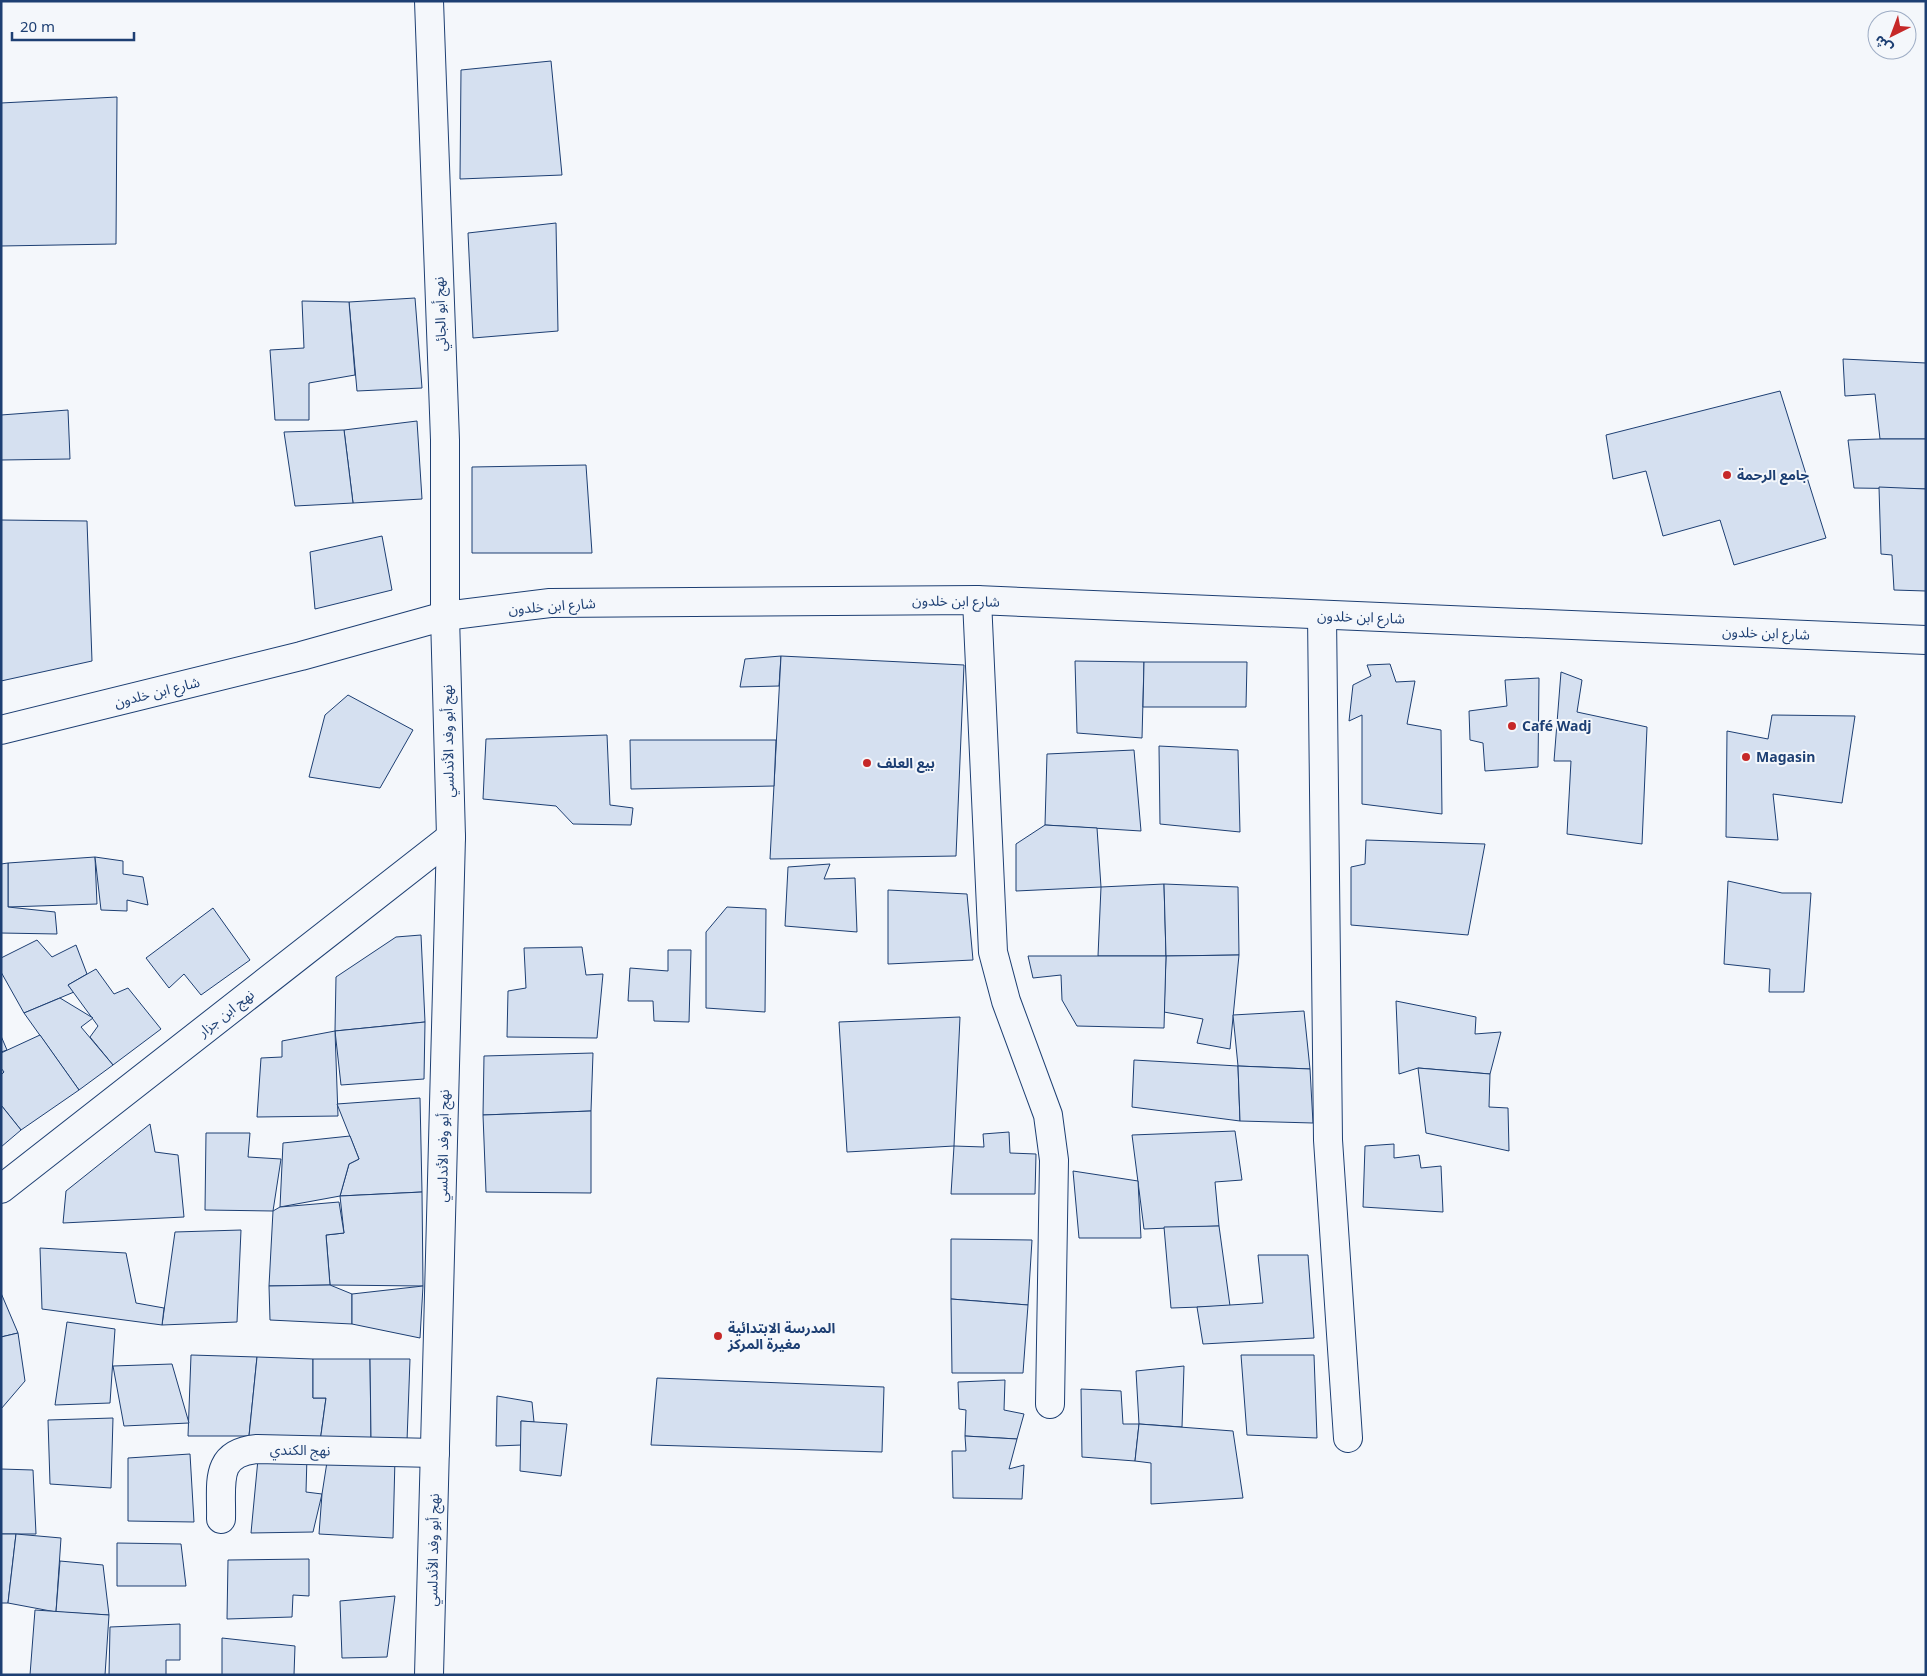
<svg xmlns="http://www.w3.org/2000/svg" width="1927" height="1676" viewBox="0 0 1927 1676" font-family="Georgia,'Noto Sans Arabic',serif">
<rect width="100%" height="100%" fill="#f4f7fb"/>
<g fill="#d5e0f0" stroke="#1d3f73">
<path d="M551 61 562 175 460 179 461 70Z"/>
<path d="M117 97 116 244 1 246V103Z"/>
<path d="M556 223 558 331 473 338 468 233Z"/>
<path d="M415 298 422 388 357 391 349 302Z"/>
<path d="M302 301 349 302 355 375 309 383V420H275L270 350 304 348Z"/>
<path d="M1843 359 1926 363V439H1880L1875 394 1845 396Z"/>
<path d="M1780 391 1826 538 1734 565 1720 520 1663 536 1646 471 1613 479 1606 435Z"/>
<path d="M68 410 70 459 1 460V415Z"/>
<path d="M417 421 422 499 353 503 344 430Z"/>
<path d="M344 430 353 503 295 506 284 432Z"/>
<path d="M1880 439H1926V489L1854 488 1848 440Z"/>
<path d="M586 465 592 553H472V467Z"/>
<path d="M1879 487 1926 489V591L1894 590 1892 555 1881 554Z"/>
<path d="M1 520 87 521 92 661 1 681Z"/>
<path d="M382 536 392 590 315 609 310 552Z"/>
<path d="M781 656 779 686 740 687 745 659Z"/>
<path d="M781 656 964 665 956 856 770 859Z"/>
<path d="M1075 661 1144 662 1142 738 1077 733Z"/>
<path d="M1144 662H1247L1246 707H1143Z"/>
<path d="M1390 664 1396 682 1415 681 1407 724 1441 730 1442 814 1362 804V715L1349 721 1353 685 1371 676 1367 665Z"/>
<path d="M1561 672 1582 680 1577 712 1647 727 1642 844 1567 834 1571 761H1554Z"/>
<path d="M1539 678 1538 767 1485 771 1483 743 1470 740 1469 711 1507 706 1505 680Z"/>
<path d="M348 695 413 730 380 788 309 777 325 715Z"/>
<path d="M1772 715 1855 716 1842 803 1773 794 1778 840 1726 837 1727 731 1768 739Z"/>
<path d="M607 735 610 805 633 808 631 825 573 824 556 806 483 799 486 739Z"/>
<path d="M630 740H776L774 786 631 789Z"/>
<path d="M1159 746 1238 750 1240 832 1160 824Z"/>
<path d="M1134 750 1141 831 1045 825 1047 754Z"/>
<path d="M1045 825 1097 828 1101 887 1016 891V844Z"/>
<path d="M1366 840 1485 844 1468 935 1351 925V867L1365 864Z"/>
<path d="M95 857 97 904 8 907V863Z"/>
<path d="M95 857 123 861V874L143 877 148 905 127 900V911L101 910Z"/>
<path d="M8 863V907L55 912 57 934 1 933V864Z"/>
<path d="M830 864 824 879 855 878 857 932 785 926 788 867Z"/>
<path d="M1728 881 1782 893H1811L1804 992H1769L1770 969 1724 964Z"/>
<path d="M1164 884 1166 956H1098L1101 887Z"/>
<path d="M1164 884 1238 887 1239 955 1166 956Z"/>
<path d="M888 890 967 894 973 960 888 964Z"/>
<path d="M727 907 766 909 765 1012 706 1008V932Z"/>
<path d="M213 908 250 960 201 995 184 974 169 988 146 958Z"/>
<path d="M421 935 425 1022 335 1031 336 977 396 937Z"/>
<path d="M37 940 52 957 76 945 87 974 68 985 74 992 24 1013 1 972V958Z"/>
<path d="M582 947 586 975 603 974 597 1038 507 1037 508 991 526 988 524 948Z"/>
<path d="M668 950H691L689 1022 654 1021 653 1001H628L630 968 668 971Z"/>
<path d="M1239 955 1230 1049 1197 1043 1203 1019 1164 1012 1166 956Z"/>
<path d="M1028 956H1166L1164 1028 1077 1026 1062 1000 1061 975 1033 978Z"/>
<path d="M96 969 114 994 128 988 161 1029 113 1065 90 1037 98 1026 68 985Z"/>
<path d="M60 998 93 1018 81 1027 113 1065 79 1090 24 1013Z"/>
<path d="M1396 1001 1476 1017 1475 1034 1501 1032 1490 1074 1418 1068 1399 1074Z"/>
<path d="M1304 1011 1310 1069 1238 1066 1233 1015Z"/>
<path d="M960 1017 954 1146 847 1152 839 1022Z"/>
<path d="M425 1022 424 1079 341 1085 335 1031Z"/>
<path d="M335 1031 338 1116 257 1117 261 1058 282 1057V1041Z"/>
<path d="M40 1035 79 1090 21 1130 1 1105V1075L4 1072 1 1068V1053Z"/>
<path d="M1 1036 7 1050 1 1052Z"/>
<path d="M593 1053 591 1111 483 1115 484 1056Z"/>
<path d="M1134 1060 1238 1066 1240 1121 1132 1107Z"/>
<path d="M1238 1066 1310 1069 1313 1123 1240 1121Z"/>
<path d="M1418 1068 1490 1074 1489 1107 1508 1108 1509 1151 1426 1133Z"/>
<path d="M420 1098 422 1192 340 1196 349 1164 359 1159 337 1104Z"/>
<path d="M1 1105 21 1130 1 1147Z"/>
<path d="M591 1111V1193L486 1192 483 1115Z"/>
<path d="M150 1124 155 1152 178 1155 184 1217 63 1223 66 1191Z"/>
<path d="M1235 1131 1242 1180 1215 1182 1219 1226 1144 1229 1132 1135Z"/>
<path d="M1009 1132 1010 1153 1036 1154 1035 1194H951L954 1146 984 1147 983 1134Z"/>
<path d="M206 1133H250L248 1157 281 1159 273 1211 205 1210Z"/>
<path d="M350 1136 359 1159 349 1164 340 1196 280 1207 283 1143Z"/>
<path d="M1394 1144V1158L1419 1155 1421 1168 1441 1166 1443 1212 1363 1207 1365 1146Z"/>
<path d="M1073 1171 1138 1181 1141 1238H1079Z"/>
<path d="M422 1192 423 1286 330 1285 326 1235 344 1233 340 1196Z"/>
<path d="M339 1202 344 1233 326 1235 330 1285 269 1286 273 1211 280 1207Z"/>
<path d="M1219 1226 1230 1306 1171 1308 1164 1227Z"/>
<path d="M241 1230 237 1322 162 1325 175 1232Z"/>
<path d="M951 1239 1032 1240 1028 1305 951 1299Z"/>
<path d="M40 1248 126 1253 136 1303 164 1308 162 1325 42 1309Z"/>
<path d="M1258 1255H1308L1314 1338 1203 1344 1197 1307 1263 1303Z"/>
<path d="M330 1285 352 1294V1324L270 1320 269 1286Z"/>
<path d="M423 1286 420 1338 352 1324V1294Z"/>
<path d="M1 1293 18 1333 1 1337Z"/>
<path d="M951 1299 1028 1305 1023 1373H952Z"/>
<path d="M67 1322 115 1329 110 1403 55 1405Z"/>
<path d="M18 1333 25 1381 1 1409V1337Z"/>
<path d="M191 1355 257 1357 249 1436H188Z"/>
<path d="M1241 1355H1314L1317 1438 1247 1435Z"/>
<path d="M257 1357 313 1359V1398H326L320 1442 249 1436Z"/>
<path d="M313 1359H370L371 1438 320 1442 326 1398H313Z"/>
<path d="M370 1359H410L407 1441 371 1438Z"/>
<path d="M172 1364 189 1423 124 1426 113 1366Z"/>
<path d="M1184 1366 1182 1427 1139 1424 1136 1371Z"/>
<path d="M657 1378 884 1387 882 1452 651 1445Z"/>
<path d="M1005 1380 1004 1410 1024 1414 1017 1439 965 1436 966 1410 959 1409 958 1382Z"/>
<path d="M1081 1389 1121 1391 1123 1424H1139L1135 1461 1082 1457Z"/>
<path d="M497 1396 532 1402 534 1422 521 1421 522 1445 496 1446Z"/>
<path d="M113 1418 111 1488 50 1484 48 1420Z"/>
<path d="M521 1421 567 1424 561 1476 520 1471Z"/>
<path d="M1139 1424 1233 1431 1243 1498 1151 1504V1463L1135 1461Z"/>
<path d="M965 1436 1017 1439 1009 1469 1024 1465 1022 1499 953 1498 952 1451H966Z"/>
<path d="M190 1454 194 1522 128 1521V1458Z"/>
<path d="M307 1456 306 1492 322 1494 313 1532 251 1533 258 1459Z"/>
<path d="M395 1458 393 1538 319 1534 322 1494 327 1462Z"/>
<path d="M1 1469 33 1470 36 1534H1Z"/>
<path d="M1 1534H16L8 1603H1Z"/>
<path d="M16 1534 61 1538 56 1612 8 1603Z"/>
<path d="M117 1543 181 1544 186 1586H117Z"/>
<path d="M309 1559V1596L293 1595 292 1617 227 1619 228 1560Z"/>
<path d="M60 1561 103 1565 109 1615 56 1612Z"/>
<path d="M395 1596 387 1657 342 1658 340 1601Z"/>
<path d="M35 1610 109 1615 105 1675H30Z"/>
<path d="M180 1624V1660H166V1675H109L110 1627Z"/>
<path d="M222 1638 295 1646 294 1675H222Z"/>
</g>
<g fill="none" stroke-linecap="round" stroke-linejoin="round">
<defs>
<g id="street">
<path d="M429 1 445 440V616L451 837 429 1675"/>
<path d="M977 600 993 952 1006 1001 1048 1115 1054 1160 1050 1404"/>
<path d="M1322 615 1328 1140 1348 1438"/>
<path d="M1 1189 451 837"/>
<path d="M221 1519C222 1484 213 1453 257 1449L435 1453"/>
</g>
<path id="secondary" d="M1 730 301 656 445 616 550 603 977 600 1926 640"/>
</defs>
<use href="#street" stroke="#1d3f73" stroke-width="30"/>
<use href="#secondary" stroke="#1d3f73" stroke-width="30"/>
<use href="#street" stroke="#f4f7fb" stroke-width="28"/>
<use href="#secondary" stroke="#f4f7fb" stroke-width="28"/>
</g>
<g fill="#c62828" stroke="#f4f7fb" stroke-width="2">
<circle cx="1727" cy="475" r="5"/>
<circle cx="1512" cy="726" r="5"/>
<circle cx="1746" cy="757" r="5"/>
<circle cx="867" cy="763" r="5"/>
<circle cx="718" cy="1336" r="5"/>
</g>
<g text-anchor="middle" stroke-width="4" stroke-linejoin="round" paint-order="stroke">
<g font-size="14" fill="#1d3f73" stroke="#f4f7fb">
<text transform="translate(440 314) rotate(-92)" y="5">نهج أبو الجائي</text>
<text transform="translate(956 601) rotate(1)" y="5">شارع ابن خلدون</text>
<text transform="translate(552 606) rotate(-4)" y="5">شارع ابن خلدون</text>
<text transform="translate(1361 617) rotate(2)" y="5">شارع ابن خلدون</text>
<text transform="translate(1766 633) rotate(2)" y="5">شارع ابن خلدون</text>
<text transform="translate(157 692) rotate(-14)" y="5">شارع ابن خلدون</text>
<text transform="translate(448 741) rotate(-91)" y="5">نهج أبو وفد الأندلسي</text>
<text transform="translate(226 1013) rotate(-38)" y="5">نهج ابن جزار</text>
<text transform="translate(443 1146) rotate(-89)" y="5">نهج أبو وفد الأندلسي</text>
<text transform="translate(300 1450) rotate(1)" y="5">نهج الكندي</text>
<text transform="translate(433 1550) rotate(-89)" y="5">نهج أبو وفد الأندلسي</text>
</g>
<g font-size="14" font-weight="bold" fill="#1d3f73" stroke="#f4f7fb" text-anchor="start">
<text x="1737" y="480">جامع الرحمة</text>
<text x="1522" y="731">Café Wadj</text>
<text x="1756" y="762">Magasin</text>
<text x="877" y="768">بيع العلف</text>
<text x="728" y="1333">المدرسة الابتدائية<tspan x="728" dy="16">مغيرة المركز</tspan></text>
</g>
</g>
<rect width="1927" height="1676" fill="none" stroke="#1d3f73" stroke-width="5"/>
<g transform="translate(1892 35) rotate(222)"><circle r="24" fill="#f4f7fb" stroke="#9eadc5"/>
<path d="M0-4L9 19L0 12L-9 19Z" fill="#c62828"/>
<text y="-8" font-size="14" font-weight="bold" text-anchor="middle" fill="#1d3f73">ش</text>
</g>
<path d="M12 32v8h122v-8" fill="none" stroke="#1d3f73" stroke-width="2.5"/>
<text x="20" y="32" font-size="15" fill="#1d3f73" stroke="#f4f7fb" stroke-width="4" paint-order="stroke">20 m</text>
</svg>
